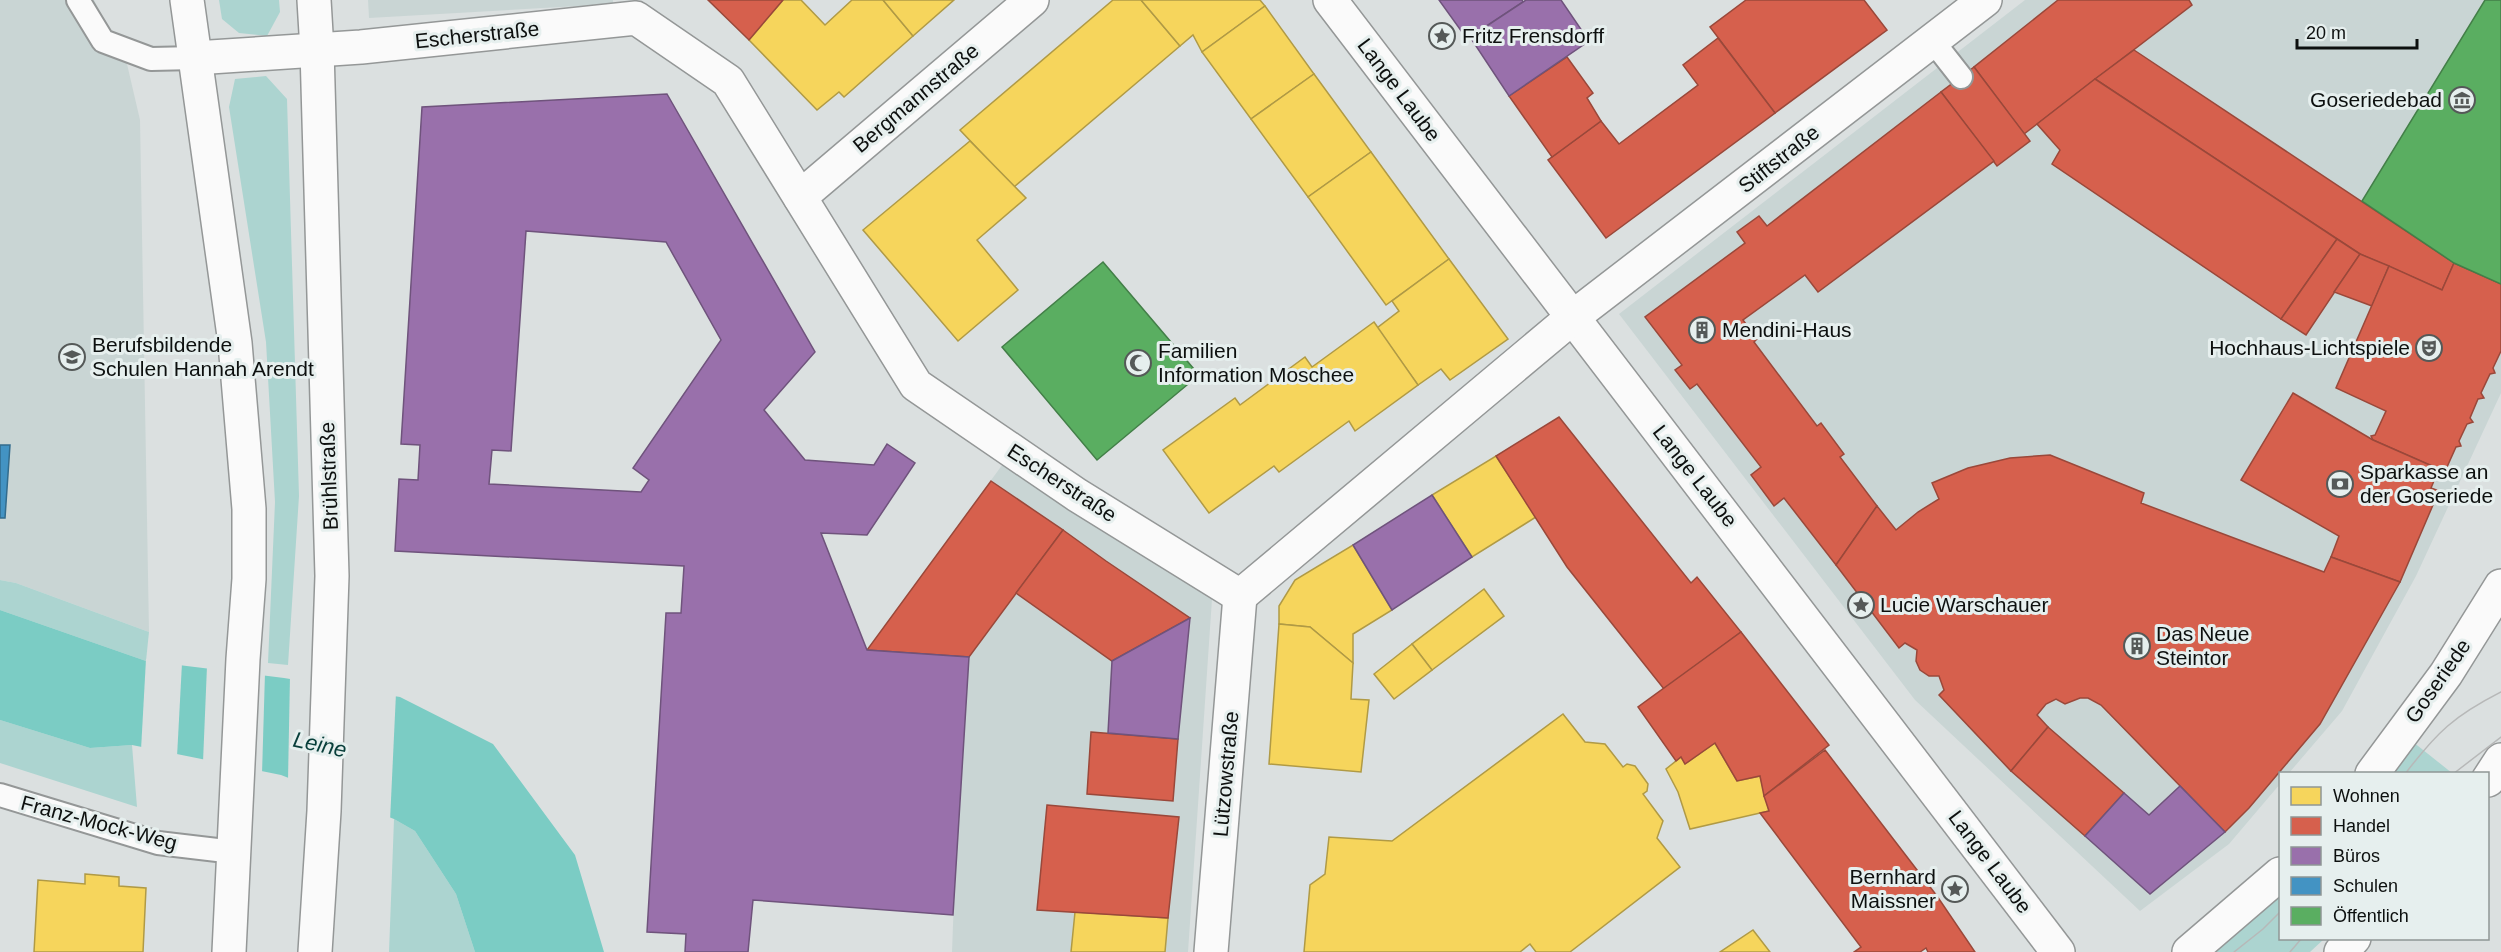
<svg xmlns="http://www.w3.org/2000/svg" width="2501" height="952" viewBox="0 0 2501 952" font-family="Helvetica,sans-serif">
<rect width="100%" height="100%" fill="#dbe0e0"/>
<g fill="#c9d5d4">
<path d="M0 0H94L127 64 140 120 149 632 16 583 0 580Z"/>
<path d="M368 0H613V4L369 18Z"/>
<path d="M2025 0H2501V393L2416 576 2342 711 2289 773 2280 774V784L2229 844 2140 911 1915 700 1619 314Z"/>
<path d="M1008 457 1212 599 1188 952H952L956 844 894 652 867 650Z"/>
</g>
<g fill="#acd4d0">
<path d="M219 0H279L280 12 267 36 239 33 222 19Z"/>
<path d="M266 76 287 99 299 496 288 665 268 663 275 502 266 342 229 107 235 79Z"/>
<path d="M0 580 16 583 149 632 146 661 0 610Z"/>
<path d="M0 720 90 748 132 745 137 807 0 763Z"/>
<path d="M2413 742 2452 773 2390 774Z"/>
<path d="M394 819 415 831 456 894 475 952H389Z"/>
<path d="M2280 894V938L2324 939 2310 952H2216Z"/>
</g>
<path fill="#7bccc4" d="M0 610 146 661 284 678 400 697 493 744 575 855 604 952H475L456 894 415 831 394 819 281 775 132 745 90 748 0 720Z"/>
<g fill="#dbe0e0">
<path d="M146 659 182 663 177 757 141 750Z"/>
<path d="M207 666 265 673 262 774 203 762Z"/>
<path d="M290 676 396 693 390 821 288 780Z"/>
</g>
<g fill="#f6d55c" stroke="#b09a45" stroke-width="1.5">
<path d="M783 0H801L825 25 852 0H883L913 36 844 97 839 92 817 110 749 40Z"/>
<path d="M883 0H954L913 36Z"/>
<path d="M1113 0H1141L1180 46 1014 187 960 130Z"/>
<path d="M1141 0H1260L1265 6 1202 52 1193 35 1180 46Z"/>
<path d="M1265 6 1314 74 1251 119 1202 52Z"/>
<path d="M1314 74 1371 152 1308 197 1251 119Z"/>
<path d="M970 141 1026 198 977 240 1018 290 958 341 863 230Z"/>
<path d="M1371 152 1449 259 1386 305 1308 197Z"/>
<path d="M1449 259 1508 339 1450 380 1441 369 1418 385 1377 328 1399 311 1392 301Z"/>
<path d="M1374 322 1418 385 1355 431 1349 421 1279 472 1274 466 1209 513 1163 450 1235 398 1240 405 1305 357 1312 367Z"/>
<path d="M1496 456 1536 517 1472 557 1432 495Z"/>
<path d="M1353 545 1392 610 1353 634V663L1310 627 1279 624V606L1295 580Z"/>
<path d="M1484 589 1504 616 1432 670 1412 644Z"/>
<path d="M1279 624 1310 627 1353 663 1351 699 1369 700 1361 772 1269 764Z"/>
<path d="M1412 644 1432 670 1394 699 1374 674Z"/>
<path d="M1563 714 1585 742 1605 744 1623 767 1627 764 1635 766 1648 784 1647 791 1643 794 1663 821 1657 838 1680 867 1570 952H1536L1530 944 1520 952H1304L1310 885 1325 874 1329 837 1392 841Z"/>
<path d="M1715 743 1737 781 1760 776 1769 811 1690 829 1678 792 1666 769 1681 757 1685 764Z"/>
<path d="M85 874 119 877V886L146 888 143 952H34L38 880 85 884Z"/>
<path d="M1075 912 1168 918 1165 952H1071Z"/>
<path d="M1753 930 1770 952H1720Z"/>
</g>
<g fill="#d6604d" stroke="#9a483a" stroke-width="1.5">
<path d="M708 0H783L749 40Z"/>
<path d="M1746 0H1864L1887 30 1775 113 1710 27Z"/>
<path d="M2058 0H2189L2192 5 2024 134 1974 67Z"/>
<path d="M1718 38 1775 113 1606 238 1548 160 1601 121 1619 144 1698 85 1683 65Z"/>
<path d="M2134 50 2454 263 2442 290 2360 254 2095 79Z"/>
<path d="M1567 57 1593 93 1587 98 1601 121 1552 157 1509 96Z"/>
<path d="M1974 67 2030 141 1997 166 1941 92Z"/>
<path d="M2095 79 2337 239 2281 319 2052 164 2060 150 2037 124Z"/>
<path d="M1941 92 1994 161 1818 292 1805 275 1743 320 1757 339 1754 342 1817 426 1821 423 1844 454 1840 457 1877 506 1836 565 1784 498 1774 506 1751 475 1761 467 1697 384 1690 389 1675 370 1682 365 1645 317 1745 243 1737 232 1759 216 1767 226Z"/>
<path d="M2337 239 2360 254 2306 335 2281 319Z"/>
<path d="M2360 254 2389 266 2372 306 2334 292Z"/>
<path d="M2454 263 2501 284V351L2493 368 2495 373 2490 374 2481 393 2484 398 2478 399 2470 418 2473 422 2467 424 2459 441 2461 446 2456 447 2447 467 2450 470 2445 472 2373 440 2371 436 2375 435 2386 411 2336 388 2389 266 2442 290Z"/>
<path d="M2293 393 2373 440 2439 469 2431 488 2439 491 2400 582 2331 557 2339 536 2241 480Z"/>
<path d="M1559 417 1691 583 1697 577 1741 632 1664 689 1567 567 1496 456Z"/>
<path d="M2050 455 2144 493 2141 503 2324 572 2331 557 2400 582 2320 724 2249 808 2225 832 2101 705 2088 698H2080L2065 704 2056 699 2046 704 2037 715 2048 727 2011 771 1939 695 1944 690 1939 676H1929L1920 670 1916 661 1917 650 1905 643 1899 648 1836 565 1877 506 1896 530 1918 512 1939 499 1932 483 1968 468 2010 458Z"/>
<path d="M991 481 1063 530 969 657 867 650Z"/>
<path d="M1063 530 1106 561 1190 618 1112 661 1016 593Z"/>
<path d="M1741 632 1829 745 1764 796 1760 776 1737 781 1715 743 1685 764 1681 757 1676 761 1638 707Z"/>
<path d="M2048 727 2124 793 2085 836 2011 771Z"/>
<path d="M1091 732 1178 739 1173 801 1087 794Z"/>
<path d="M1825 750 1937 896 1975 952H1928L1926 948 1920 952H1854L1861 947 1760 813 1769 811 1764 796Z"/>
<path d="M1047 805 1179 817 1168 918 1037 910Z"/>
</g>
<g fill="#9970ab" stroke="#6f537c" stroke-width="1.5" fill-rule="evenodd">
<path d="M1439 0H1522L1523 2 1467 39Z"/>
<path d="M1526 0H1561L1589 41 1509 96 1470 37Z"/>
<path d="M667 94 815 352 764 410 805 460 874 465 887 444 915 463 867 535 821 533 867 650 969 657 953 915 753 900 748 952H685L686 934 647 932 666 613H681L684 566 395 551 399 479 418 480 420 445 401 444 422 107ZM526 231 666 242 721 340 633 468 649 480 641 492 489 484 492 450 511 451Z"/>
<path d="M1432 495 1472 557 1392 610 1353 545Z"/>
<path d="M1190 618 1178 739 1108 733 1112 661Z"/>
<path d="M2180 786 2225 832 2150 894 2085 836 2124 793 2149 815Z"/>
</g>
<path fill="#4393c3" stroke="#336c8d" stroke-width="1.5" d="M0 445H10L5 518H0Z"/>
<g fill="#5aae61" stroke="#437f48" stroke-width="1.5">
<path d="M2485 0H2501V284L2454 263 2362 201Z"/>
<path d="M1103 262 1199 375 1097 460 1002 347Z"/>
</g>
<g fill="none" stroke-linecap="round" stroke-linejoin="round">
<defs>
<g id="lane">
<path d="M78 0 103 41 151 59 195 58"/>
<path d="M1932 40 1961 77"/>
<path d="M0 795 158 843 234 852"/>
</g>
<g id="street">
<path d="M1330 0 2058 952"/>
<path d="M195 58 361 47 636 18 728 81 916 385 1077 495 1240 596"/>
<path d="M800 197 1032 0"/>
<path d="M1240 596 1573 317 1985 0"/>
<path d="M1211 952 1240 596"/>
</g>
<g id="secondary">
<path d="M187 0 235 343 249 509V579L243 659 229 952"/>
<path d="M314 0 317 50 332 576 324 811 315 952"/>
<path d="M2372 774 2446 674 2501 586"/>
<path d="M2488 780 2501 760"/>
<path d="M2189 952 2280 874"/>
<path d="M2341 952 2354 938"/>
</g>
</defs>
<use href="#lane" stroke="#949797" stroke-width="26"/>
<use href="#street" stroke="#949797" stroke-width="36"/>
<use href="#secondary" stroke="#949797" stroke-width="36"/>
<use href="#lane" stroke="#fafafa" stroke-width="22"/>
<use href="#street" stroke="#fafafa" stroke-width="33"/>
<use href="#secondary" stroke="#fafafa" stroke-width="33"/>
<g stroke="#b7b8b8" stroke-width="1.5">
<path d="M2405 774C2437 732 2454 716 2501 692"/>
<path d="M2453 774 2501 737"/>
<path d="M2234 952 2263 929 2280 912"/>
<path d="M2290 952 2302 938"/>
</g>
</g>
<defs>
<symbol id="sight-ring" viewBox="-11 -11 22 22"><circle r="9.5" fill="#e6efee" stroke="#555958" stroke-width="1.5"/><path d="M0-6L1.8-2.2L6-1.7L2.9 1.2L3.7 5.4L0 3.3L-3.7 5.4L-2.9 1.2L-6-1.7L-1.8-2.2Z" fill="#555958"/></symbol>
<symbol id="museum-ring" viewBox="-11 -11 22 22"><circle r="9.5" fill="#e6efee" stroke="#555958" stroke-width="1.5"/><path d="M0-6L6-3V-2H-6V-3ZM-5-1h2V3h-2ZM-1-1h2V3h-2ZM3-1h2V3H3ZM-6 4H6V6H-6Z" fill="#555958"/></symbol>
<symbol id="building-ring" viewBox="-11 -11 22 22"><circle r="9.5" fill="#e6efee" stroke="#555958" stroke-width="1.5"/><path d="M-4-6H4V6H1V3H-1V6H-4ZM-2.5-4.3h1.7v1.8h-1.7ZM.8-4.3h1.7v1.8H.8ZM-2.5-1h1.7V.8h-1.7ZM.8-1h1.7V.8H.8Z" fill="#555958"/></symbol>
<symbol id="theatre-ring" viewBox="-11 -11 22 22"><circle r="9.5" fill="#e6efee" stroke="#555958" stroke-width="1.5"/><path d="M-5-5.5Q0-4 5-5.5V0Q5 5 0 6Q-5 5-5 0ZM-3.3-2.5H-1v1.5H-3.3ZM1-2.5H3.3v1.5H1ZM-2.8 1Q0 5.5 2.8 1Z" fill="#555958"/></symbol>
<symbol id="university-ring" viewBox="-11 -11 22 22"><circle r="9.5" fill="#e6efee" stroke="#555958" stroke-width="1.5"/><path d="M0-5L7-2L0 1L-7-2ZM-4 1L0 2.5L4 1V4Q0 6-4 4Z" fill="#555958"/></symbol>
<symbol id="mosque-ring" viewBox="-11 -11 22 22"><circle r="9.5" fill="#e6efee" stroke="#555958" stroke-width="1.5"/><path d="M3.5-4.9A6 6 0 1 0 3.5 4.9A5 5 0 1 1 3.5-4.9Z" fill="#555958"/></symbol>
<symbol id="bank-ring" viewBox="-11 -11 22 22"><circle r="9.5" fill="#e6efee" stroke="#555958" stroke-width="1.5"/><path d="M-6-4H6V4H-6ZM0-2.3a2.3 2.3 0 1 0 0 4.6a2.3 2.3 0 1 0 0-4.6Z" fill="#555958"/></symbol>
</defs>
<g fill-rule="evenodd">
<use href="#sight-ring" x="1427" y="21" width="30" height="30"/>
<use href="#museum-ring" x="2447" y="85" width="30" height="30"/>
<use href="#building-ring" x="1687" y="315" width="30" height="30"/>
<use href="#theatre-ring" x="2414" y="333" width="30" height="30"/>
<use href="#university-ring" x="57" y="342" width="30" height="30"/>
<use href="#mosque-ring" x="1123" y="348" width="30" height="30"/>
<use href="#bank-ring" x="2325" y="469" width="30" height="30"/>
<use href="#sight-ring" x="1846" y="590" width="30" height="30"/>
<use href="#building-ring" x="2122" y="631" width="30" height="30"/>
<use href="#sight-ring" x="1940" y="874" width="30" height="30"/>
</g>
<g text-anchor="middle" stroke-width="6" stroke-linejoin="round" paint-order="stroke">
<g font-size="21" fill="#0d100f" stroke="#e6efee">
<text transform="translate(477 35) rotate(-6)" y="7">Escherstraße</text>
<text transform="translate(1399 90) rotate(53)" y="7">Lange Laube</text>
<text transform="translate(916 98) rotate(-40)" y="7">Bergmannstraße</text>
<text transform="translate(1779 159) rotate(-38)" y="7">Stiftstraße</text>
<text transform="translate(329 476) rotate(-92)" y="7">Brühlstraße</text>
<text transform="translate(1695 476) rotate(52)" y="7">Lange Laube</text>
<text transform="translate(1062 483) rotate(33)" y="7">Escherstraße</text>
<text transform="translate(2438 681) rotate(-55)" y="7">Goseriede</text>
<text transform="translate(1226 774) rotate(-85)" y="7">Lützowstraße</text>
<text transform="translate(99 823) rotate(15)" y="7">Franz-Mock-Weg</text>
<text transform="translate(1990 862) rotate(53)" y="7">Lange Laube</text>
</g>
<g font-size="21" fill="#0d100f" stroke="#e6efee" text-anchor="start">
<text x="1462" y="43">Fritz Frensdorff</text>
<text x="2442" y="107" text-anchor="end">Goseriedebad</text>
<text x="1722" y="337">Mendini-Haus</text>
<text x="92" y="352">Berufsbildende<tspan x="92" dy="24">Schulen Hannah Arendt</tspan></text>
<text x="2410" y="355" text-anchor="end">Hochhaus-Lichtspiele</text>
<text x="1158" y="358">Familien<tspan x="1158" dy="24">Information Moschee</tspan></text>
<text x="2360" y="479">Sparkasse an<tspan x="2360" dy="24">der Goseriede</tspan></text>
<text x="1880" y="612">Lucie Warschauer</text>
<text x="2156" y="641">Das Neue<tspan x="2156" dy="24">Steintor</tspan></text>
<text x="1936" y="884" text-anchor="end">Bernhard<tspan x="1936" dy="24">Maissner</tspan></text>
</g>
<g font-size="22" font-style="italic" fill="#083e3a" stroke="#e6efee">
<text transform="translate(320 744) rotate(12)" y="8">Leine</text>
</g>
</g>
<rect x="2279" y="772" width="210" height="168" fill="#e6efee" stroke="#8f9695" stroke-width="1.5"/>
<rect x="2291" y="787" width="30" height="18" fill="#f6d55c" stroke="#8f9695" stroke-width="1.5"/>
<text x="2333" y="802" font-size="18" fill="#0d100f">Wohnen</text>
<rect x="2291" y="817" width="30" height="18" fill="#d6604d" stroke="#8f9695" stroke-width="1.5"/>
<text x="2333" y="832" font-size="18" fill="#0d100f">Handel</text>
<rect x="2291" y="847" width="30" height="18" fill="#9970ab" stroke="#8f9695" stroke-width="1.5"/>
<text x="2333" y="862" font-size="18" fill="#0d100f">Büros</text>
<rect x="2291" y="877" width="30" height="18" fill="#4393c3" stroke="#8f9695" stroke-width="1.5"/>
<text x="2333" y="892" font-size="18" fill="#0d100f">Schulen</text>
<rect x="2291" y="907" width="30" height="18" fill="#5aae61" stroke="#8f9695" stroke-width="1.5"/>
<text x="2333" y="922" font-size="18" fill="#0d100f">Öffentlich</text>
<path d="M2297 39v9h120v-9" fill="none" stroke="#0d100f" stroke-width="3"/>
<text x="2306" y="39" font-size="18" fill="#0d100f" stroke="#e6efee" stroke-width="4.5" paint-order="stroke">20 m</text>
</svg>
